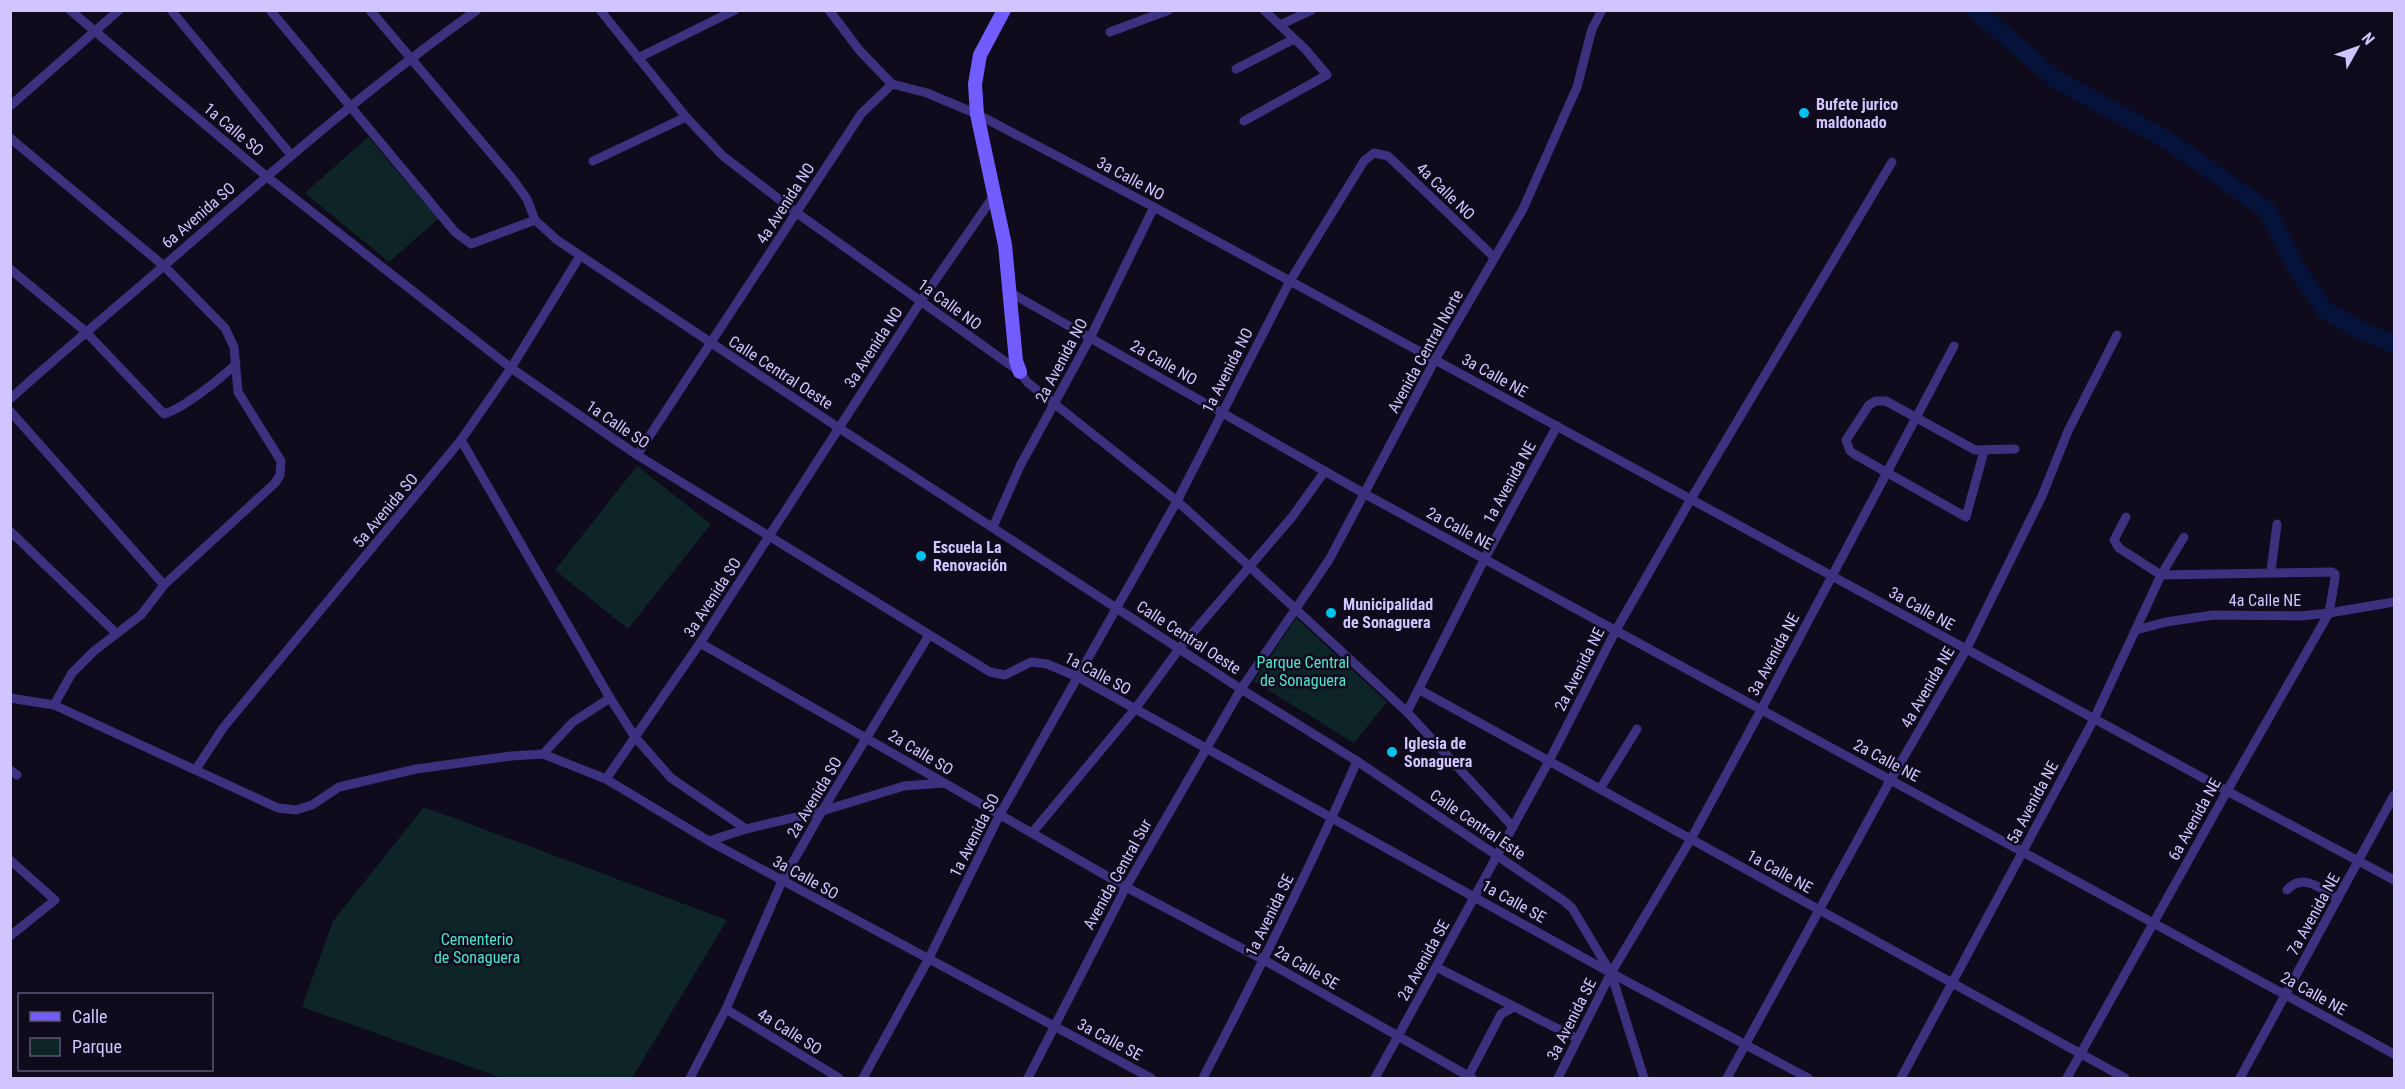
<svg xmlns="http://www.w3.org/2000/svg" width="2405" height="1089" viewBox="0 0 2405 1089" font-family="'Roboto Condensed',sans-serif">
<rect width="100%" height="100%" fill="#0f0a1c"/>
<g fill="#0d2527">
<path d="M368 137 438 219 389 262 305 193Z"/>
<path d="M637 466 711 524 628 629 555 570Z"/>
<path d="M1296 618 1387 702 1354 743 1254 681Z"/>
<path d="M424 807 727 920 632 1078H502L302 1007 333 921Z"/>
</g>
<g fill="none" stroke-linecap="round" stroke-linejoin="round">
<path stroke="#05133a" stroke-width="18" d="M1975 10 2057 80 2167 140 2268 211 2297 269 2325 310 2361 331 2394 344"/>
<g stroke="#3c317f" stroke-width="9">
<path d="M70 10 266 176 511 368 637 455 990 672 1005 675 1031 662 1047 664 1078 677 1611 973 1808 1078"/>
<path d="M171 10 291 155"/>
<path d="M270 10 455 232 471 244 535 220"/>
<path d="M370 10 511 177 527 199 535 220 557 240 839 428 1241 689 1357 761 1564 901 1572 908 1611 973 1644 1078"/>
<path d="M600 10 686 117 723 156 797 213 1020 372 1027 382 1177 501 1249 566 1407 712 1513 827"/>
<path d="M829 10 860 51 892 84 927 93 977 114 1154 207 2227 791 2394 880"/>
<path d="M1280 25 1312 10"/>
<path d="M1110 32 1169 10"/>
<path d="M638 58 735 10"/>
<path d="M1236 69 1294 39"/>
<path d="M10 106 119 10"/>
<path d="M1244 121 1327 75 1306 50 1264 10"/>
<path d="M10 138 164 266 225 328 234 347 238 392 281 461 280 475 275 483 164 585 141 615 94 651 72 673 54 705"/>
<path d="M593 161 686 117"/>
<path d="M10 269 85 331 164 414C184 408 220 379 236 364"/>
<path d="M1011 293 1365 494 2394 1054"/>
<path d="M10 399C61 353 114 309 166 264 267 176 367 88 477 10"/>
<path d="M10 411 164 585"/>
<path d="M461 440 610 698 635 737 671 778 746 829"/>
<path d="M1984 451 1966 517 1854 454 1850 451 1846 440 1869 405 1876 401H1886L1975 450 2015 449"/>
<path d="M637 455 861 114 892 84"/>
<path d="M993 527 1020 466 1090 338 1154 207"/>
<path d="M10 531 116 633"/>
<path d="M2271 571 2277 524"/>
<path d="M2136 630 2166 622 2213 615 2300 616 2329 613 2394 602"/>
<path d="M700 643 1126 887 1264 960 1472 1078"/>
<path d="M1420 690 2125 1078"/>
<path d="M10 698 54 705 278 808 296 810 312 805 339 787 416 769 511 756 543 754 606 779 709 841 1151 1078"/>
<path d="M1407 712 1485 558 1557 426"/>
<path d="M543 754 573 722 610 698"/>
<path d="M196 769 223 728 461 440 511 368 580 256"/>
<path d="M10 770 17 775"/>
<path d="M606 779 700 643 921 301 995 194"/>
<path d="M1600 789 1637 729"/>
<path d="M1032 833 1135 709 1179 649 1292 517 1325 471"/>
<path d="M709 841 746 829 822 811 904 786 943 783"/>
<path d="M10 860 55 900 10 936"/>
<path d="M2287 890C2303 872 2321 889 2338 899"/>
<path d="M1436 967 1576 1038"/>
<path d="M726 1009 839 1078"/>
<path d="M1468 1077 1501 1014 1514 1007"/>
<path d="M690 1078 726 1009 782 881 822 811 929 635"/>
<path d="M863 1078 928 960 999 816 1177 501 1290 281 1364 161 1374 153 1388 156 1494 257"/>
<path d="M1028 1078 1126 887 1241 689 1329 560 1435 360 1523 209 1577 87 1592 29 1602 10"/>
<path d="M1203 1078C1257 974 1310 869 1357 761"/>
<path d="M1375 1078 1549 761 1616 630 1691 499 1892 162"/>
<path d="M1558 1078 1611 973 1691 839 1761 710 1954 346"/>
<path d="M1727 1078 1891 779 1966 650 2042 496 2068 431 2117 335"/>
<path d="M1901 1078 2094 719 2161 575 2184 537"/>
<path d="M2067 1078 2227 791 2329 613 2335 578V574L2332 572 2161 575 2119 548 2114 540 2126 517"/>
<path d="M2240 1078 2394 795"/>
</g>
<path stroke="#705cff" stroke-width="14" d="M1004 10 980 55 975 84 977 114 1005 245 1016 361 1020 372"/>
</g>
<g fill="#00c1f0" stroke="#0f0a1c" stroke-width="2">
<circle cx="1804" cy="113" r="6"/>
<circle cx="921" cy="556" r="6"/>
<circle cx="1331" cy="613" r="6"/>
<circle cx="1392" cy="752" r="6"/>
</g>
<g text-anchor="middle" stroke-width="5" stroke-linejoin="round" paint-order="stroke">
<g font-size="16" font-weight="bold" fill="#d2c5ff" stroke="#0f0a1c" text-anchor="start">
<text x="1816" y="110">Bufete jurico<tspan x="1816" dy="18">maldonado</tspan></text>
<text x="933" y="553">Escuela La<tspan x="933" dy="18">Renovación</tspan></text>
<text x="1343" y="610">Municipalidad<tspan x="1343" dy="18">de Sonaguera</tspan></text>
<text x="1404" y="749">Iglesia de<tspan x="1404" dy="18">Sonaguera</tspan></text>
</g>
<g font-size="16" fill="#d2c5ff" stroke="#0f0a1c">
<text transform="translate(234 129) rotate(40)" y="6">1a Calle SO</text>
<text transform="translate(1131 178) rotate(28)" y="6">3a Calle NO</text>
<text transform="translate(1446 191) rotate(44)" y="6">4a Calle NO</text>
<text transform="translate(785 203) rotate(-57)" y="6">4a Avenida NO</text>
<text transform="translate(198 215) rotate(-41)" y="6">6a Avenida SO</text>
<text transform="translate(950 304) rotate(36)" y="6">1a Calle NO</text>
<text transform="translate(873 347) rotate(-57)" y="6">3a Avenida NO</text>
<text transform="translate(1425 351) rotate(-61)" y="6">Avenida Central Norte</text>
<text transform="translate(1061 360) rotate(-62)" y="6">2a Avenida NO</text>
<text transform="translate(1164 362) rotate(30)" y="6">2a Calle NO</text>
<text transform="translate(1227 370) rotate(-63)" y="6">1a Avenida NO</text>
<text transform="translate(781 372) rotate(33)" y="6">Calle Central Oeste</text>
<text transform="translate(1495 375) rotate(29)" y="6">3a Calle NE</text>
<text transform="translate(618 424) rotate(34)" y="6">1a Calle SO</text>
<text transform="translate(1509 482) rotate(-61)" y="6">1a Avenida NE</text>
<text transform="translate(385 510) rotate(-50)" y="6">5a Avenida SO</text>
<text transform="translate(1460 528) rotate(28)" y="6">2a Calle NE</text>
<text transform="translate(712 597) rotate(-57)" y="6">3a Avenida SO</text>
<text x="2265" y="606">4a Calle NE</text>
<text transform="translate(1922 608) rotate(29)" y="6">3a Calle NE</text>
<text transform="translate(1189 637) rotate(33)" y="6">Calle Central Oeste</text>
<text transform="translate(1773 654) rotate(-62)" y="6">3a Avenida NE</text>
<text transform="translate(1579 669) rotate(-63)" y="6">2a Avenida NE</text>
<text transform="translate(1098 673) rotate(28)" y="6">1a Calle SO</text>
<text transform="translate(1927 687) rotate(-60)" y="6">4a Avenida NE</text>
<text transform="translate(921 752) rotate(31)" y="6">2a Calle SO</text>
<text transform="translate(1887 760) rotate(28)" y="6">2a Calle NE</text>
<text transform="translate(814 797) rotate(-59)" y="6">2a Avenida SO</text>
<text transform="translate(2032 802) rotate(-62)" y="6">5a Avenida NE</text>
<text transform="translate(2194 819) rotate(-61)" y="6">6a Avenida NE</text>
<text transform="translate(1478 824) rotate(34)" y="6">Calle Central Este</text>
<text transform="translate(974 835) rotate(-63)" y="6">1a Avenida SO</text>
<text transform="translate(1780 871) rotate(29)" y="6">1a Calle NE</text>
<text transform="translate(1117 874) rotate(-61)" y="6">Avenida Central Sur</text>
<text transform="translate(806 877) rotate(29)" y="6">3a Calle SO</text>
<text transform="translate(1514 901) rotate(29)" y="6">1a Calle SE</text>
<text transform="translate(2313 914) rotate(-61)" y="6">7a Avenida NE</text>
<text transform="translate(1269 915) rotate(-64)" y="6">1a Avenida SE</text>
<text transform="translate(1423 960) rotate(-61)" y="6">2a Avenida SE</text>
<text transform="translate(1307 967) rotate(30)" y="6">2a Calle SE</text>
<text transform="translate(2314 993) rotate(29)" y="6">2a Calle NE</text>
<text transform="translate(1571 1019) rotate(-63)" y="6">3a Avenida SE</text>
<text transform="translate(790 1031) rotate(32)" y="6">4a Calle SO</text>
<text transform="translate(1110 1039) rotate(28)" y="6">3a Calle SE</text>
</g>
<g font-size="16" fill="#4ae6ce" stroke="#0f0a1c">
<text x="1303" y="668">Parque Central<tspan x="1303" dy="18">de Sonaguera</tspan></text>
<text x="477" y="945">Cementerio<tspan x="477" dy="18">de Sonaguera</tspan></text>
</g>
</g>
<rect width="2405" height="1089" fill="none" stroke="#d2c5ff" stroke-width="24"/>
<rect x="18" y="993" width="195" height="78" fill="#0f0a1c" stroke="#5d5577" stroke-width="1.5"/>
<rect x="30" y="1012" width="30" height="9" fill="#705cff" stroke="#5d5577" stroke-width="1.5"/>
<text x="72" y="1023" font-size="18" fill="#d2c5ff">Calle</text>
<rect x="30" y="1038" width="30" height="18" fill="#0d2527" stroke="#5d5577" stroke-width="1.5"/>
<text x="72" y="1053" font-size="18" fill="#d2c5ff">Parque</text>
<g transform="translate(2357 48) rotate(50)" stroke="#0f0a1c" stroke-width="4.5" paint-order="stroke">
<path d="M0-4.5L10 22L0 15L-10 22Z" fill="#d2c5ff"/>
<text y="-9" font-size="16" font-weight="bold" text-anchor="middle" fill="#d2c5ff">N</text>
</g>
</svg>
